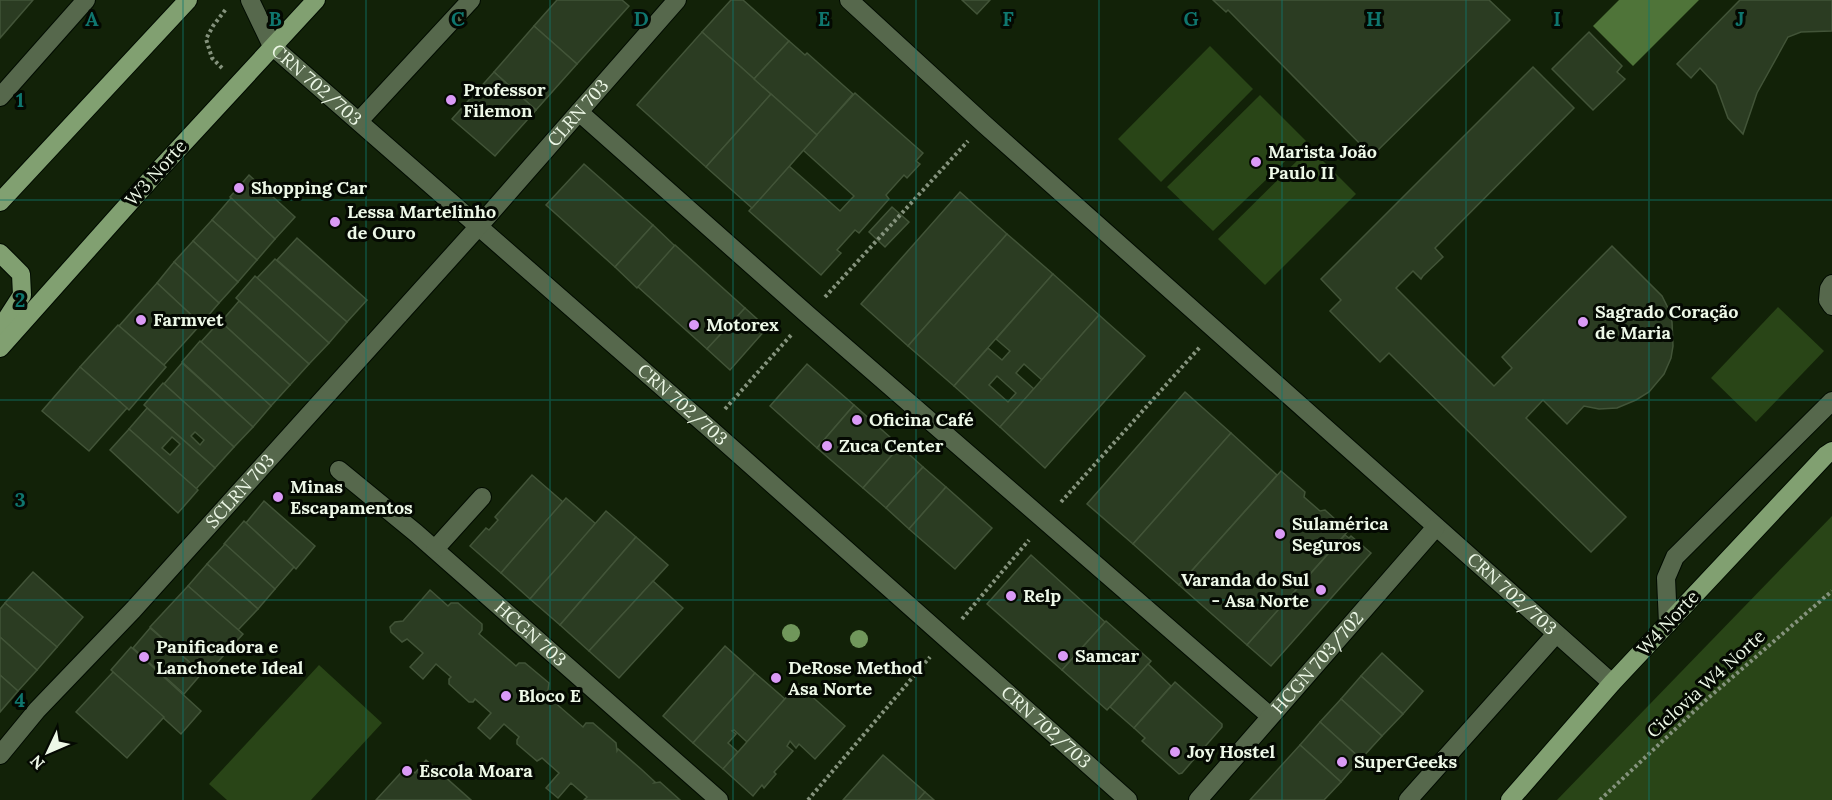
<svg xmlns="http://www.w3.org/2000/svg" width="1832" height="800" viewBox="0 0 1832 800" font-family="Lora,serif">
<rect width="100%" height="100%" fill="#122208"/>
<g fill="#294517">
<path d="M1210 46 1253 89 1161 182 1118 139Z"/>
<path d="M1260 95 1306 141 1213 231 1167 187Z"/>
<path d="M1310 148 1356 194 1265 285 1218 239Z"/>
<path d="M1778 307 1824 351 1756 422 1711 378Z"/>
<path d="M1832 516V800H1557Z"/>
<path d="M319 665 382 723 311 800H227L209 784Z"/>
</g>
<path fill="#4f7439" d="M1619 0H1699L1633 66 1593 26Z"/>
<g fill="#2b3c22" stroke="#425438" stroke-width="1.5" fill-rule="evenodd">
<path d="M0 0H33L0 38Z"/>
<path d="M557 0H622L629 6 577 64 534 26Z"/>
<path d="M731 0H743L789 41 754 79 702 32Z"/>
<path d="M962 0H990L977 14Z"/>
<path d="M1213 0H1489L1510 20 1372 156 1228 10 1226 12Z"/>
<path d="M1740 0H1832V31L1801 32 1788 37 1757 93 1743 134 1728 118 1716 85 1700 68 1691 78 1677 64Z"/>
<path d="M534 26 577 64 536 110 494 72Z"/>
<path d="M702 32 771 94 706 167 637 105Z"/>
<path d="M1589 32 1622 66 1617 72 1625 79 1593 110 1552 69Z"/>
<path d="M789 41 805 55 807 53 853 94 817 135 754 79Z"/>
<path d="M1533 67 1574 108 1435 248 1443 257 1423 276 1421 279 1413 271 1396 288 1494 386 1512 368 1502 357 1612 246 1662 296 1669 310 1672 322 1673 346 1671 358 1664 374 1649 392 1636 400 1617 408 1599 409 1584 406 1567 424 1543 400 1526 418 1626 517 1591 552 1389 353 1380 362 1330 311 1341 300 1321 279Z"/>
<path d="M494 72 536 110 495 156 452 119Z"/>
<path d="M855 93 923 153 916 161 920 164 907 178 904 175 886 195 889 199 859 233 855 230 837 250 841 253 821 275 749 211 789 166 840 211 854 196 803 150Z"/>
<path d="M771 94 817 135 752 208 706 167Z"/>
<path d="M584 164 653 225 615 267 546 205Z"/>
<path d="M249 175 295 217 275 239 230 197Z"/>
<path d="M960 192 1007 234 908 346 861 304Z"/>
<path d="M231 198 275 239 257 260 212 220Z"/>
<path d="M892 207 909 222 885 247 869 232Z"/>
<path d="M212 220 257 260 238 282 193 241Z"/>
<path d="M653 225 675 246 637 288 615 267Z"/>
<path d="M1007 234 1053 274 954 386 908 346Z"/>
<path d="M297 238 367 300 347 322 277 260Z"/>
<path d="M193 241 238 282 219 303 174 262Z"/>
<path d="M675 245 745 308 707 349 638 287Z"/>
<path d="M275 259 347 322 329 343 257 278Z"/>
<path d="M174 262 219 303 201 324 157 283Z"/>
<path d="M1053 274 1099 315 1042 380 1024 364 1016 373 1034 389 1000 427 954 386 988 348 1002 360 1010 351 996 339ZM997 376 1016 393 1008 402 989 385Z"/>
<path d="M255 276 329 343 309 364 236 298Z"/>
<path d="M157 283 201 324 164 365 119 326Z"/>
<path d="M239 301 309 364 290 385 221 322Z"/>
<path d="M745 308 767 328 730 370 707 349Z"/>
<path d="M1099 315 1145 356 1045 468 1000 427Z"/>
<path d="M220 321 290 385 271 406 201 342Z"/>
<path d="M118 325 166 367 129 410 80 367Z"/>
<path d="M200 341 271 406 253 427 182 362Z"/>
<path d="M182 363 253 427 234 447 164 384Z"/>
<path d="M807 364 854 405 817 448 770 406Z"/>
<path d="M80 367 127 408 89 451 42 411Z"/>
<path d="M163 383 234 447 215 468 144 405ZM195 432 204 440 200 445 191 436Z"/>
<path d="M1185 392 1231 433 1133 544 1087 504Z"/>
<path d="M854 405 900 446 863 488 817 448Z"/>
<path d="M147 408 215 468 196 489 129 429ZM172 437 180 444 170 455 162 448Z"/>
<path d="M129 429 198 490 178 513 110 450Z"/>
<path d="M1231 433 1277 475 1179 585 1133 544Z"/>
<path d="M900 446 923 467 886 508 863 488Z"/>
<path d="M923 467 946 487 909 529 886 508Z"/>
<path d="M1281 471 1305 492 1304 497 1320 511 1325 510 1348 531 1247 645 1179 585Z"/>
<path d="M532 475 563 502 501 573 470 546 486 528 489 530 498 520 495 517Z"/>
<path d="M946 487 992 528 955 569 909 529Z"/>
<path d="M566 498 596 524 530 599 501 573Z"/>
<path d="M264 501 315 546 296 569 246 523Z"/>
<path d="M606 511 636 537 560 625 530 599Z"/>
<path d="M244 521 294 567 275 589 224 544Z"/>
<path d="M1345 535 1349 538 1351 536 1371 553 1271 666 1247 645Z"/>
<path d="M636 537 668 565 589 651 560 625Z"/>
<path d="M225 544 275 589 258 609 207 564Z"/>
<path d="M1031 555 1105 622 1062 670 987 604Z"/>
<path d="M207 564 258 609 238 630 188 586Z"/>
<path d="M33 572 83 617 57 647 5 603Z"/>
<path d="M653 581 683 608 619 678 589 651Z"/>
<path d="M188 586 243 634 205 676 150 627Z"/>
<path d="M430 590 448 606 451 603H458L482 624V630L479 634 516 666 519 663H525L549 683 548 690 545 694 583 727 586 723H593L616 743 617 751 618 749 641 769 655 782 654 783 660 782 680 800H584L587 797 571 783 558 798 546 788 559 773 542 758 537 761 517 744V740L519 737 504 724 490 739 478 728 491 713 475 699 473 702H469L449 684V679L451 677 436 664 423 679 410 667 423 653 407 639 402 642 391 632 390 627 395 622 403 621Z"/>
<path d="M5 603 57 647 37 670 0 637V609Z"/>
<path d="M1106 621 1151 661 1107 710 1062 670Z"/>
<path d="M150 628 202 673 184 694 133 648Z"/>
<path d="M0 637 37 670 18 691 0 675Z"/>
<path d="M725 646 755 673 693 743 663 716Z"/>
<path d="M131 647 201 711 181 734 111 670Z"/>
<path d="M1382 653 1423 691 1403 714 1361 676Z"/>
<path d="M1148 664 1171 686 1134 728 1110 707Z"/>
<path d="M113 672 164 717 127 758 76 712Z"/>
<path d="M755 673 785 699 747 742 734 730 732 731 736 734 728 743 738 752 723 769 693 743Z"/>
<path d="M0 675 18 691 0 712Z"/>
<path d="M1361 676 1403 714 1382 736 1341 699Z"/>
<path d="M1175 682 1222 724V727L1182 773 1179 774 1142 741 1145 738 1134 728Z"/>
<path d="M798 684 845 726 815 759 799 744 796 748 790 741 787 746 793 751 774 772 776 774 764 788 762 785 753 796 723 769Z"/>
<path d="M1341 699 1382 736 1361 759 1320 722Z"/>
<path d="M1320 722 1361 759 1341 782 1300 745Z"/>
<path d="M1300 745 1341 782 1324 800H1250Z"/>
<path d="M883 755 925 792 918 800H843Z"/>
<path d="M426 760 471 800H376L407 766 415 773Z"/>
<path d="M925 792 934 800H918Z"/>
</g>
<g fill="none" stroke-linecap="round" stroke-linejoin="round">
<defs>
<g id="minor">
<path id="s1" d="M250 0 272 46 708 427 1128 800"/>
<path id="s2" d="M849 0 984 124 1612 683"/>
<path d="M0 97 86 0"/>
<path d="M579 112 808 315 1270 716"/>
<path d="M359 121 471 0"/>
<path d="M1832 284 1829 289 1828 300 1832 306"/>
<path id="s3" d="M339 470 416 533 719 800"/>
<path d="M435 549 482 497"/>
<path d="M1668 624 1666 578 1675 557 1832 401"/>
<path id="s4" d="M0 755 37 710 133 610 479 226 677 0"/>
<path id="s5" d="M1198 800 1436 527"/>
<path d="M1408 800 1556 634"/>
</g>
<g id="major">
<path d="M0 202 188 0"/>
<path d="M0 253 21 274 22 295 0 329"/>
<path d="M0 348 157 172 316 0"/>
<path d="M1510 800 1612 683 1826 455 1832 451"/>
</g>
</defs>
<use href="#minor" stroke="#010b00" stroke-width="20"/>
<use href="#major" stroke="#010b00" stroke-width="20"/>
<g stroke="#85937d" stroke-width="4" stroke-dasharray="3 3" stroke-linecap="butt">
<path d="M222 68 212 58 206 39 213 26 226 9"/>
<path d="M825 297 968 141"/>
<path d="M725 409 792 334"/>
<path d="M1061 502 1200 347"/>
<path d="M962 619 1029 540"/>
<path d="M808 800 930 657"/>
<path d="M1600 800 1706 700 1832 591"/>
</g>
<use href="#minor" stroke="#56684c" stroke-width="18"/>
<use href="#major" stroke="#81a071" stroke-width="18"/>
</g>
<g fill="#70975b">
<circle cx="791" cy="633" r="9"/>
<circle cx="859" cy="639" r="9"/>
</g>
<path fill="none" stroke="#0f766e" stroke-width="1.5" stroke-opacity="0.55" d="M183 0V800M366 0V800M550 0V800M733 0V800M916 0V800M1099 0V800M1282 0V800M1466 0V800M1649 0V800M0 200H1832M0 400H1832M0 600H1832"/>
<g fill="#da9af6" stroke="#040902" stroke-width="2">
<circle cx="451" cy="100" r="6"/>
<circle cx="1256" cy="162" r="6"/>
<circle cx="239" cy="188" r="6"/>
<circle cx="335" cy="222" r="6"/>
<circle cx="141" cy="320" r="6"/>
<circle cx="1583" cy="322" r="6"/>
<circle cx="694" cy="325" r="6"/>
<circle cx="857" cy="420" r="6"/>
<circle cx="827" cy="446" r="6"/>
<circle cx="278" cy="497" r="6"/>
<circle cx="1280" cy="534" r="6"/>
<circle cx="1321" cy="590" r="6"/>
<circle cx="1011" cy="596" r="6"/>
<circle cx="1063" cy="656" r="6"/>
<circle cx="144" cy="657" r="6"/>
<circle cx="776" cy="678" r="6"/>
<circle cx="506" cy="696" r="6"/>
<circle cx="1175" cy="752" r="6"/>
<circle cx="1342" cy="762" r="6"/>
<circle cx="407" cy="771" r="6"/>
</g>
<g text-anchor="middle" stroke-width="6" stroke-linejoin="round" paint-order="stroke">
<g font-size="18" fill="#edf8e7" stroke="#040902">
<text dy="6" stroke="none"><textPath href="#s1" startOffset="110">CRN 702/703</textPath></text>
<text dy="6" stroke="none"><textPath href="#s4" startOffset="864">CLRN 703</textPath></text>
<text transform="translate(156 173) rotate(-48)" y="6">W3 Norte</text>
<text dy="6" stroke="none"><textPath href="#s1" startOffset="596">CRN 702/703</textPath></text>
<text dy="6" stroke="none"><textPath href="#s4" startOffset="357">SCLRN 703</textPath></text>
<text dy="6" stroke="none"><textPath href="#s2" startOffset="890">CRN 702/703</textPath></text>
<text transform="translate(1668 623) rotate(-47)" y="6">W4 Norte</text>
<text dy="6" stroke="none"><textPath href="#s3" startOffset="252">HCGN 703</textPath></text>
<text dy="6" stroke="none"><textPath href="#s5" startOffset="182">HCGN 703/702</textPath></text>
<text transform="translate(1706 684) rotate(-42)" y="6">Ciclovia W4 Norte</text>
<text dy="6" stroke="none"><textPath href="#s1" startOffset="1082">CRN 702/703</textPath></text>
</g>
<g font-size="18" font-weight="bold" fill="#edf8e7" stroke="#040902" text-anchor="start">
<text x="463" y="96">Professor<tspan x="463" dy="21">Filemon</tspan></text>
<text x="1268" y="158">Marista João<tspan x="1268" dy="21">Paulo II</tspan></text>
<text x="251" y="194">Shopping Car</text>
<text x="347" y="218">Lessa Martelinho<tspan x="347" dy="21">de Ouro</tspan></text>
<text x="1595" y="318">Sagrado Coração<tspan x="1595" dy="21">de Maria</tspan></text>
<text x="153" y="326">Farmvet</text>
<text x="706" y="331">Motorex</text>
<text x="869" y="426">Oficina Café</text>
<text x="839" y="452">Zuca Center</text>
<text x="290" y="493">Minas<tspan x="290" dy="21">Escapamentos</tspan></text>
<text x="1292" y="530">Sulamérica<tspan x="1292" dy="21">Seguros</tspan></text>
<text x="1309" y="586" text-anchor="end">Varanda do Sul<tspan x="1309" dy="21">- Asa Norte</tspan></text>
<text x="1023" y="602">Relp</text>
<text x="156" y="653">Panificadora e<tspan x="156" dy="21">Lanchonete Ideal</tspan></text>
<text x="1075" y="662">Samcar</text>
<text x="788" y="674">DeRose Method<tspan x="788" dy="21">Asa Norte</tspan></text>
<text x="518" y="702">Bloco E</text>
<text x="1187" y="758">Joy Hostel</text>
<text x="1354" y="768">SuperGeeks</text>
<text x="419" y="777">Escola Moara</text>
</g>
</g>
<g font-size="20" text-anchor="middle" font-weight="bold" fill="#0f766e" stroke="#040902" stroke-width="6" stroke-linejoin="round" paint-order="stroke">
<text x="92" y="26">A</text>
<text x="275" y="26">B</text>
<text x="458" y="26">C</text>
<text x="641" y="26">D</text>
<text x="824" y="26">E</text>
<text x="1008" y="26">F</text>
<text x="1191" y="26">G</text>
<text x="1374" y="26">H</text>
<text x="1557" y="26">I</text>
<text x="1740" y="26">J</text>
<text x="20" y="107">1</text>
<text x="20" y="307">2</text>
<text x="20" y="507">3</text>
<text x="20" y="707">4</text>
</g>
<g transform="translate(48 752) rotate(226)" stroke="#040902" stroke-width="4.5" paint-order="stroke">
<path d="M0-4.5L10 22L0 15L-10 22Z" fill="#edf8e7"/>
<text y="-9" font-size="16" font-weight="bold" text-anchor="middle" fill="#edf8e7">N</text>
</g>
</svg>
